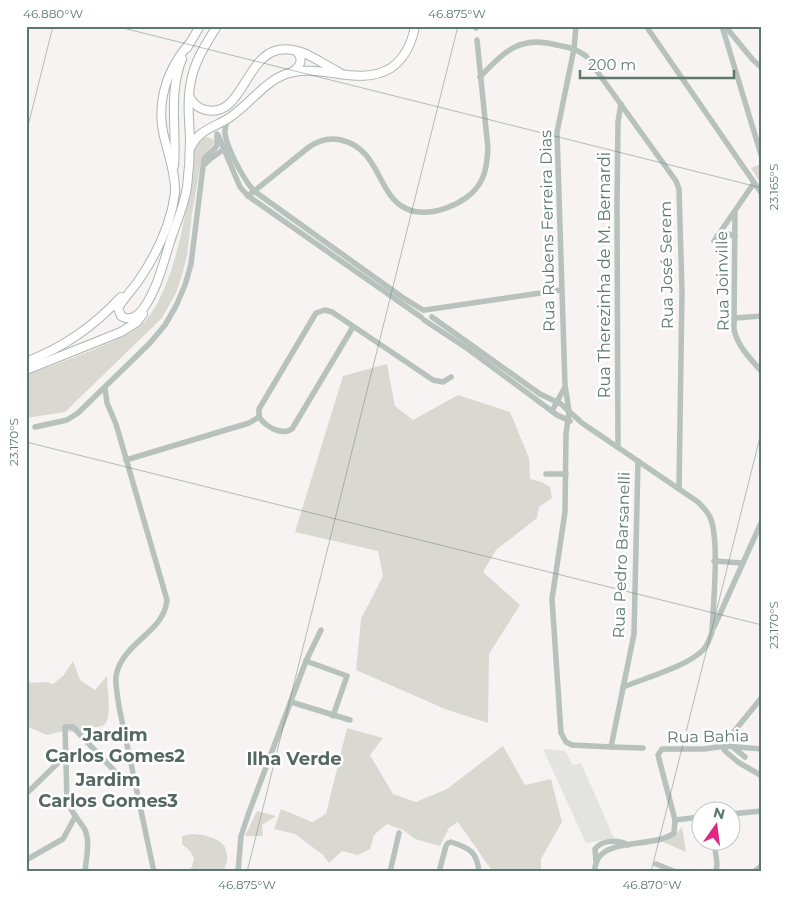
<svg xmlns="http://www.w3.org/2000/svg" width="788" height="898" viewBox="0 0 788 898" font-family="Montserrat,sans-serif">
<rect width="100%" height="100%" fill="#f6f3f2"/>
<path fill="#e3e4e2" d="M543 749 565 751 573 765 581 763 614 838 586 843Z"/>
<g fill="#dad9d1">
<path d="M206 137 213 139 214 143 201 161 192 214 187 256 182 275 176 293 162 318 65 412 26 418V375C51 366 133 338 147 319 170 290 183 233 188 196 189 186 190 155 195 147 197 143 202 139 206 137Z"/>
<path d="M759 165 762 172V186L751 168Z"/>
<path d="M387 364 395 406 413 420 458 395 510 412 529 458 530 479 542 482 550 487 552 498 539 507 537 518 496 550 483 572 520 605 489 654 488 723 445 709 356 670 361 619 383 576 378 551 295 532 343 376Z"/>
<path d="M73 661 80 680 95 690 107 676C107 687 112 717 105 724 101 728 95 726 90 728L88 733 64 731 47 735 26 726V683L45 682 53 684 63 676Z"/>
<path d="M347 728 383 738 370 755 393 794 416 802 447 789 503 746 525 785 551 779 562 822 541 859V872H493L458 822 449 828 440 846 415 839 403 830 387 824 374 835 370 849 358 855 342 851 329 863 323 855 295 834 274 829 281 809 312 822 326 814Z"/>
<path d="M257 811 276 816 262 825 263 836H245Z"/>
<path d="M682 827 686 852 661 841 674 836Z"/>
<path d="M192 834C206 835 227 838 227 856 228 861 225 867 223 872H184L192 867 194 858 190 851 182 844V836Z"/>
</g>
<g fill="none" stroke-linecap="round" stroke-linejoin="round">
<defs>
<g id="major">
<path d="M188 45C164 74 155 108 166 144 170 160 176 177 175 193 171 224 156 255 139 280 132 290 124 298 118 308L121 316C129 321 137 317 143 309 157 290 163 264 170 242 176 223 184 207 187 187 189 171 190 154 190 138 189 119 187 99 191 81 195 60 206 44 217 26"/>
<path d="M187 48 200 26"/>
<path d="M292 72C301 66 304 59 296 51"/>
<path d="M189 96C193 103 197 108 206 110 242 118 245 57 278 50 300 45 320 63 339 72"/>
<path d="M191 147C198 130 215 127 229 118 249 105 264 82 286 74 321 62 358 88 391 68 405 58 412 43 415 26"/>
<path d="M174 166C177 130 168 93 182 59"/>
<path d="M26 362C64 347 93 327 121 297"/>
<path d="M26 370 121 332 137 322 143 314"/>
</g>
</defs>
<use href="#major" stroke="#acb6b3" stroke-width="10"/>
<g stroke="#b7c1be" stroke-width="5.5">
<path d="M476 26V28"/>
<path d="M576 26 574 49 557 132 565 385 569 411 566 434 565 512 552 599 561 733 566 742 572 745 611 747 634 634 638 461"/>
<path d="M646 26 762 194"/>
<path d="M722 26 762 158"/>
<path d="M725 26 753 60 762 68"/>
<path d="M480 77C505 51 520 35 557 45 568 47 577 49 586 56L676 181 679 189 682 291 679 489"/>
<path d="M229 118C227 122 225 126 225 130 224 144 244 180 254 191L402 297 423 310"/>
<path d="M218 135 240 187 248 196 421 317"/>
<path d="M204 165C211 156 220 154 227 146"/>
<path d="M248 196 309 147C319 140 329 137 341 140 380 149 377 194 405 208 428 220 468 204 480 183 486 173 487 161 488 149L477 40"/>
<path d="M735 212 734 329C737 346 751 359 762 372"/>
<path d="M717 236 728 234 735 236"/>
<path d="M714 241 754 183"/>
<path d="M425 310 561 290"/>
<path d="M432 317 540 394 561 404 582 423 698 502C703 507 707 511 710 517 720 539 713 605 712 632 710 638 708 644 704 649 689 666 645 678 623 687"/>
<path d="M735 318 762 316"/>
<path d="M424 320 468 349 557 415 570 421"/>
<path d="M105 388 107 403 116 424 167 600C164 633 122 642 116 676 115 685 118 697 119 707L154 872"/>
<path d="M552 411 565 387"/>
<path d="M259 417V409L316 313 325 310 332 312 433 380 443 382 451 377"/>
<path d="M259 417C266 427 282 436 292 429L353 327"/>
<path d="M35 427 67 420 78 413 150 343 165 325 176 306 185 285 191 264 204 159 216 147 217 144V134"/>
<path d="M618 447 617 207 618 122 621 104"/>
<path d="M126 460 249 423 259 417"/>
<path d="M546 474H566"/>
<path d="M714 561 742 563"/>
<path d="M714 627 761 523"/>
<path d="M306 661 347 676 333 716"/>
<path d="M762 697 728 739 724 750 738 762 762 776"/>
<path d="M291 702 350 720"/>
<path d="M611 747 643 748"/>
<path d="M734 748 745 757"/>
<path d="M26 794 66 755"/>
<path d="M730 814 762 811"/>
<path d="M675 820 700 817"/>
<path d="M714 840 717 864 716 872"/>
<path d="M26 860 63 839 75 817"/>
<path d="M596 861 595 849C602 840 618 839 628 845"/>
<path d="M656 864 676 872"/>
<path d="M85 872C86 858 91 840 84 828 78 819 71 812 67 801L65 727H73L123 780 135 784"/>
<path d="M238 872 241 836 248 815 306 661 321 630"/>
<path d="M390 872 399 833"/>
<path d="M439 872 446 846 448 843 451 842C470 848 477 852 479 872"/>
<path d="M594 872C595 867 596 861 599 857 613 839 656 847 674 833L675 820 658 755 662 749H704L725 746 762 749"/>
<path d="M754 872 762 865"/>
</g>
<use href="#major" stroke="#fff" stroke-width="8"/>
</g>
<path fill="none" stroke="#5d7870" stroke-width="1" stroke-opacity="0.45" d="M115 26 762 188M26 134 53 26M26 442 762 625M247 872 458 26M651 872 762 429"/>
<g text-anchor="middle" stroke-width="5" stroke-linejoin="round" paint-order="stroke">
<g font-size="16" fill="#5d7870" stroke="#fff">
<text transform="translate(547 231) rotate(-91)" y="6">Rua Rubens Ferreira Dias</text>
<text transform="translate(666 265) rotate(-91)" y="6">Rua José Serem</text>
<text transform="translate(604 275) rotate(-90)" y="6">Rua Therezinha de M. Bernardi</text>
<text transform="translate(722 281) rotate(-91)" y="6">Rua Joinville</text>
<text transform="translate(621 555) rotate(-88)" y="6">Rua Pedro Barsanelli</text>
<text transform="translate(708 736) rotate(-1)" y="6">Rua Bahia</text>
</g>
<g font-size="18" font-weight="bold" fill="#536862" stroke="#fff">
<text x="115" y="741">Jardim<tspan x="115" dy="21">Carlos Gomes2</tspan></text>
<text x="294" y="765">Ilha Verde</text>
<text x="108" y="786">Jardim<tspan x="108" dy="21">Carlos Gomes3</tspan></text>
</g>
</g>
<rect width="788" height="898" fill="none" stroke="#ffffff" stroke-width="55"/>
<g transform="translate(716 826) rotate(14)"><circle r="24" fill="#ffffff" stroke="#bec9c6"/>
<path d="M0-4L9 19L0 12L-9 19Z" fill="#e02782"/>
<text y="-8" font-size="14" font-weight="bold" text-anchor="middle" fill="#5d7870">N</text>
</g>
<path d="M580 70v8h154v-8" fill="none" stroke="#5d7870" stroke-width="2.5"/>
<text x="588" y="70" font-size="15" fill="#5d7870" stroke="#ffffff" stroke-width="4" paint-order="stroke">200 m</text>
<rect x="28" y="28" width="732" height="842" fill="none" stroke="#5d7870" stroke-width="2"/>
<g font-size="12" text-anchor="middle" fill="#5d7870">
<text x="53" y="18">46.880°W</text>
<text x="457" y="18">46.875°W</text>
<text transform="translate(774 187) rotate(-90)" y="4">23.165°S</text>
<text transform="translate(14 442) rotate(-90)" y="4">23.170°S</text>
<text transform="translate(774 625) rotate(-90)" y="4">23.170°S</text>
<text x="247" y="889">46.875°W</text>
<text x="652" y="889">46.870°W</text>
</g>
</svg>
